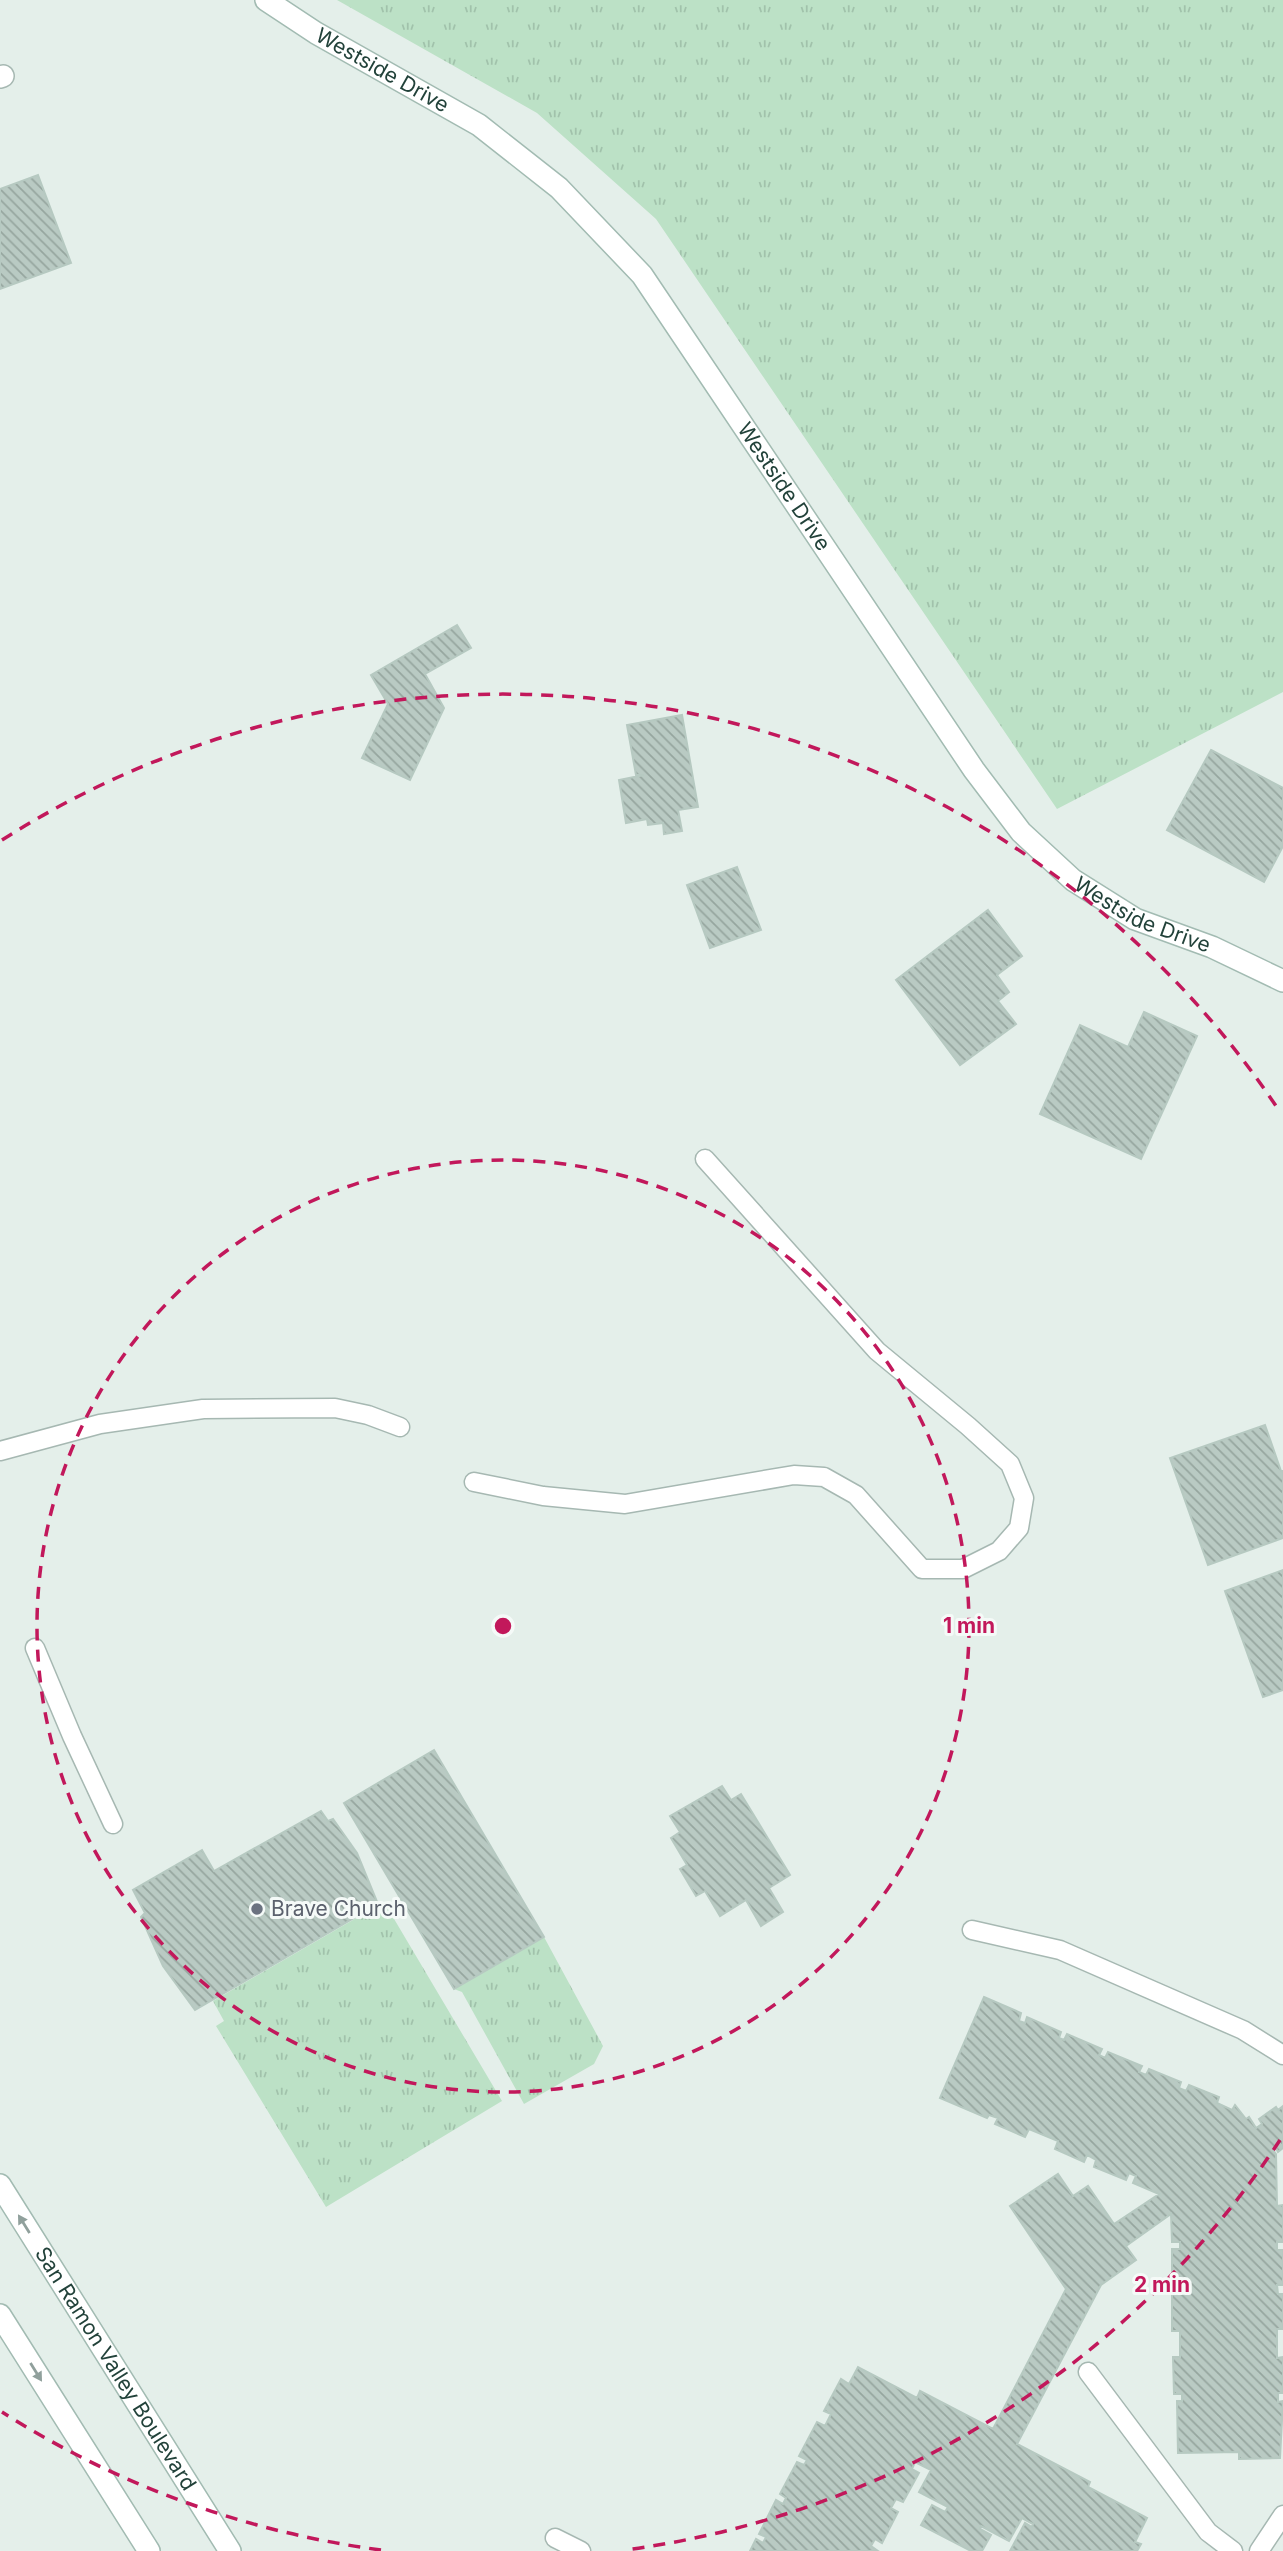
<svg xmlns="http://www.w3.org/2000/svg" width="1283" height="2551" viewBox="0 0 1283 2551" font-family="Inter,sans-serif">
<defs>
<pattern id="grass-tufts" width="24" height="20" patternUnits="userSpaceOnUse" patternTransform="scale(1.75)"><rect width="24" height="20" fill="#bce1c6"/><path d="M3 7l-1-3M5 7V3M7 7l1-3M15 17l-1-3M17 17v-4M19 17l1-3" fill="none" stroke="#a1c2ab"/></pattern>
<pattern id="building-back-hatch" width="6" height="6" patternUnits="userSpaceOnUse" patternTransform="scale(1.75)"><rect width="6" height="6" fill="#b9cac3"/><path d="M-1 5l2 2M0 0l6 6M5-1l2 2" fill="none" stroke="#96a69f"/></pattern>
</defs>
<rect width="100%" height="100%" fill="#e4efea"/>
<g fill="url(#grass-tufts)">
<path d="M337 0H1283V692L1057 809 656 219 537 113Z"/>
<path d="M384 1902 502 2101 326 2207 216 2026 224 2021 213 2001Z"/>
<path d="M544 1937 603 2046 594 2064 524 2104 462 1992 454 1989Z"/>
</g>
<g fill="url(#building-back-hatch)" stroke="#b6c9c1" stroke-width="2">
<path d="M38 175 71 263 0 289V189Z"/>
<path d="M457 625 471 648 425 674 444 708 410 780 362 758 388 704 371 675Z"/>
<path d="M682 715 698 807 678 810 682 831 664 834 663 823 648 825 647 819 626 823 619 780 644 775H636L627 725Z"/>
<path d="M1211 750 1283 788V846L1264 882 1167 830Z"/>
<path d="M737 867 761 930 710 948 687 885Z"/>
<path d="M988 910 1022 956 997 975 1009 992 998 1001 1016 1024 960 1065 896 980Z"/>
<path d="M1144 1012 1197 1036 1141 1159 1040 1114 1080 1025 1128 1047Z"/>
<path d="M1265 1425 1281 1471H1283V1538L1208 1565 1170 1458Z"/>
<path d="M1283 1570V1690L1263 1697 1225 1591Z"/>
<path d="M434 1750 544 1937 454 1989 344 1803Z"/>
<path d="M722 1786 731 1800 741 1794 790 1875 769 1888 783 1912 761 1926 746 1900 720 1916 705 1891 696 1896 680 1869 687 1865 671 1838 680 1832 670 1816Z"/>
<path d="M321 1811 328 1821 333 1819 357 1853 378 1904 195 2010 163 1966 141 1917 145 1913 133 1890 202 1850 214 1871Z"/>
<path d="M984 1997 1021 2013 1019 2021 1025 2023 1027 2017 1061 2032 1059 2038 1064 2040 1067 2034 1102 2049 1099 2055 1105 2058 1108 2052 1142 2066 1139 2072 1146 2075 1149 2069 1181 2082 1179 2088 1186 2091 1189 2085 1219 2097 1217 2103 1232 2110 1235 2105 1246 2119 1249 2117 1256 2128 1262 2124 1259 2119 1276 2107 1278 2110 1283 2106V2148L1278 2152 1276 2148 1273 2150 1276 2154 1277 2206 1283 2205V2242H1277V2250H1283V2285H1277L1278 2294H1283V2329H1277V2358L1283 2357V2393H1278V2402L1283 2401 1280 2458 1239 2459V2452L1178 2453 1177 2401H1182V2394H1174L1173 2357H1180V2331H1172V2293H1180V2286H1172V2249H1180V2242H1172L1171 2214 1126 2246 1136 2260 1101 2285 1017 2444 1090 2482 1088 2487 1147 2518 1135 2542 1141 2544 1137 2551H1010L1025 2523 1032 2527 1033 2524 1022 2518 1009 2541 981 2526 980 2529 991 2535 982 2551H971L921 2525 932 2505 945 2512 948 2507 919 2492 931 2470 915 2462 912 2469 919 2473 903 2502 896 2499 891 2508 898 2512 882 2543 875 2539 871 2546 878 2551H750L756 2539 763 2543 766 2537 759 2534 776 2500 783 2504 786 2498 780 2494 797 2462 804 2465 807 2460 799 2456 817 2422 825 2426 831 2414 824 2411 841 2379 849 2384 858 2367 917 2398 920 2391 993 2429 1066 2289 1010 2206 1058 2174 1073 2196 1088 2186 1114 2224 1159 2194 1133 2183 1136 2176 1129 2173 1126 2180 1094 2167 1096 2160 1087 2155 1084 2162 1055 2149 1058 2141 1029 2129 1025 2137 995 2124 998 2118 989 2115 987 2118 940 2098Z"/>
</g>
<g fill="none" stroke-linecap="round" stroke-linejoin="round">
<defs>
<g id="lane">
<path d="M0 1451 100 1424 203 1409 335 1408 368 1415 400 1427"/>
<path d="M474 1482 543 1496 625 1504 794 1475 824 1477 856 1495 922 1569H963L999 1551 1019 1528 1024 1498 1010 1464 968 1426 877 1351 705 1159"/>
<path d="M35 1648 72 1736 113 1824"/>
<path d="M972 1930 1060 1950 1243 2030 1283 2055"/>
<path d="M1088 2372 1208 2532 1233 2551"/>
<path d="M555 2538 581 2551"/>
<path d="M1259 2551 1283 2515"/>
</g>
<path id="street" d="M0 77 3 76"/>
<g id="secondary">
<path id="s1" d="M266 0 316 33 479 125 559 188 642 275 974 770 1021 832 1073 880 1135 919 1212 947 1283 981"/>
<path id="s2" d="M0 2185 230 2551"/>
<path d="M0 2315 149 2551"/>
</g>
</defs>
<use href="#lane" stroke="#a6b8b2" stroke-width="21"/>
<use href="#street" stroke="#a6b8b2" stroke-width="24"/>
<use href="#secondary" stroke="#a2bbb2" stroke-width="24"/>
<use href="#lane" stroke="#fff" stroke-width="18"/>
<use href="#street" stroke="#fff" stroke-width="21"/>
<use href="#secondary" stroke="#fff" stroke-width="21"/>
</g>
<defs><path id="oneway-solid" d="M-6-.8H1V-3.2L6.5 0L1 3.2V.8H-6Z" transform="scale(1.75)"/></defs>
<g fill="#90a09c">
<use href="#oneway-solid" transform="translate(24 2224) rotate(-122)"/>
<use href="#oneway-solid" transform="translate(36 2372) rotate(58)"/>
</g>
<g fill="none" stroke="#c2185b" stroke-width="3.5" stroke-dasharray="12 9">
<circle cx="503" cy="1626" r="466"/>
<path d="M1280 2140A932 932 0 0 1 625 2550M381 2550A932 932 0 0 1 2 2412M2 840A932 932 0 0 1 1280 1112"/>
</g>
<circle fill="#6b7280" stroke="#f5faf8" stroke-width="2.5" cx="257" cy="1909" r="7"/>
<g text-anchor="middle" stroke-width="6" stroke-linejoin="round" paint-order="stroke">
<g font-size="21" fill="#22423a" stroke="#f5faf8">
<text dy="7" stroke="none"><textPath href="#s1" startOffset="136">Westside Drive</textPath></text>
<text dy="7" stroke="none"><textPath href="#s1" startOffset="724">Westside Drive</textPath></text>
<text dy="7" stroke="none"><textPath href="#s1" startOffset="1292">Westside Drive</textPath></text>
<text dy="7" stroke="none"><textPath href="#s2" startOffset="217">San Ramon Valley Boulevard</textPath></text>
</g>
<g font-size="21" fill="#5b616d" stroke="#f5faf8" text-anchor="start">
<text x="271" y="1916">Brave Church</text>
</g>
</g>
<circle cx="503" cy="1626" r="10" fill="#c2185b" stroke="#f5faf8" stroke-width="3.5"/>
<g font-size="21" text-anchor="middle" font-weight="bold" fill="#c2185b" stroke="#f5faf8" stroke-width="6" stroke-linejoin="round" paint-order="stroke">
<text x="969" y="1633">1 min</text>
<text x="1162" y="2292">2 min</text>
</g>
</svg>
